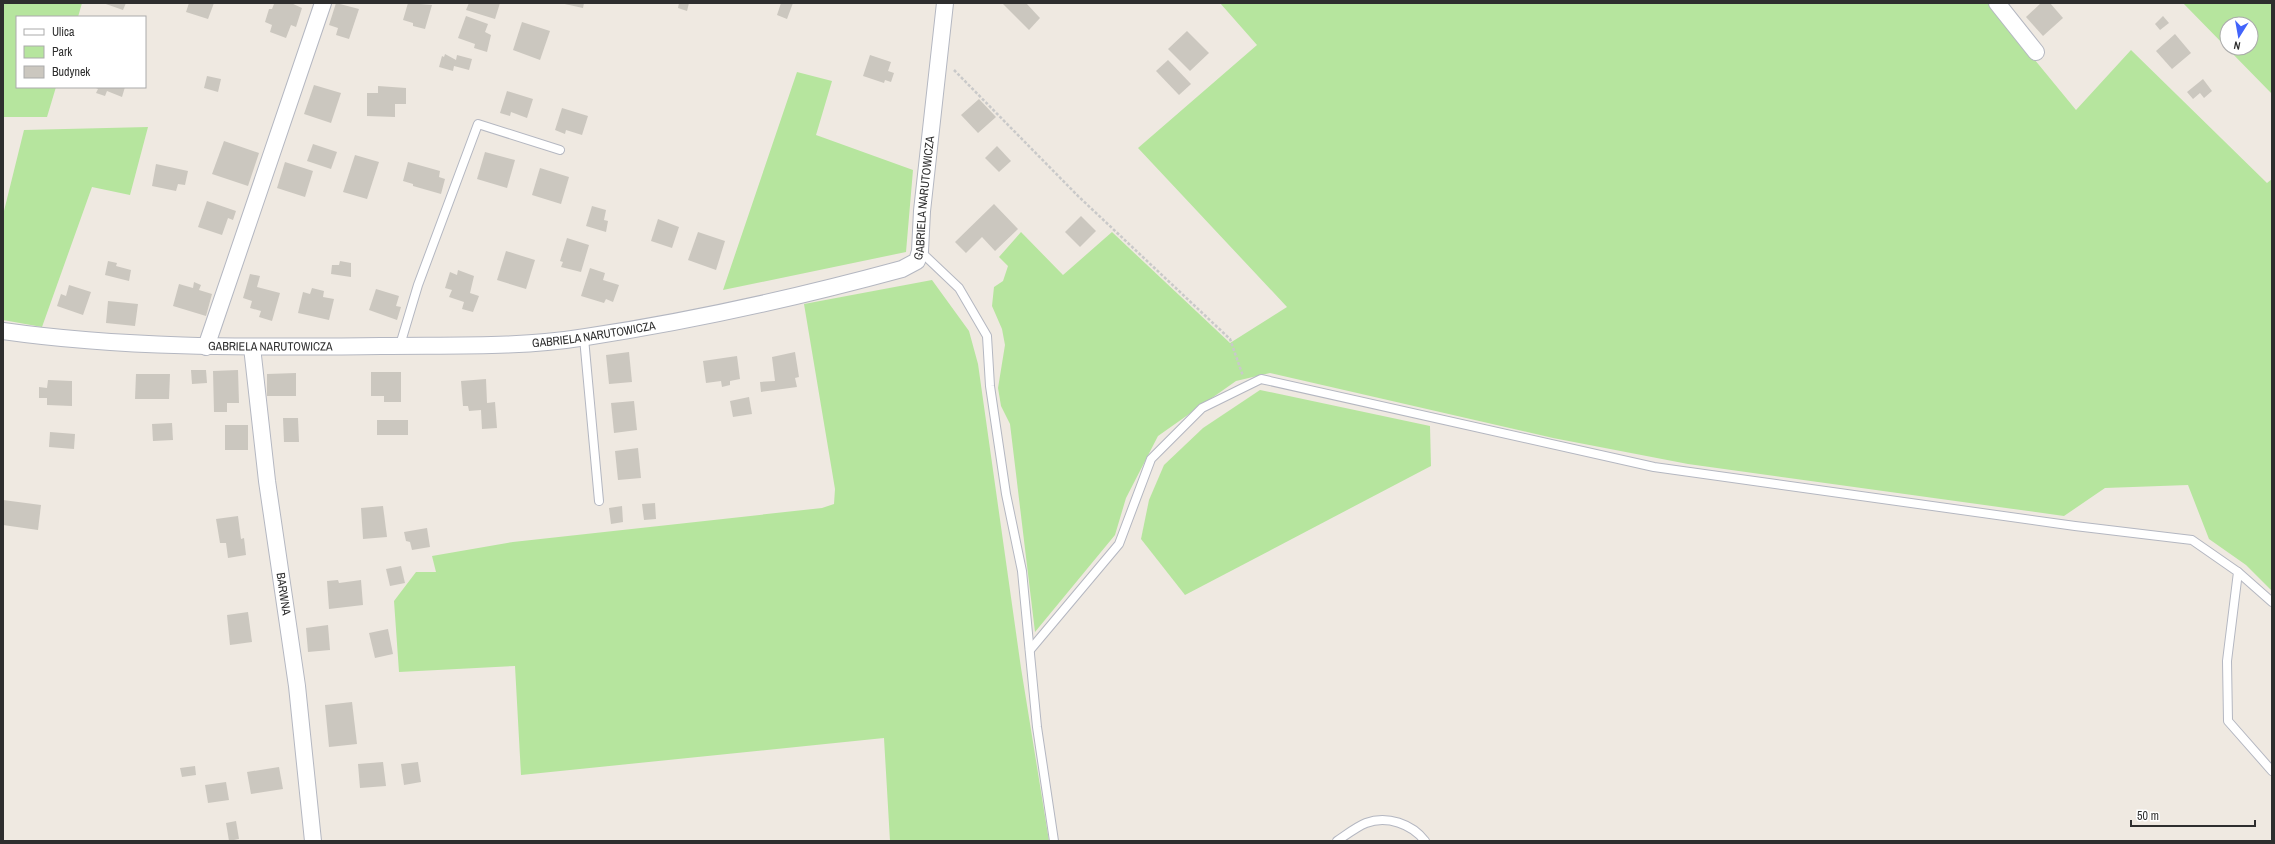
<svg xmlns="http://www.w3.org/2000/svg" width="2275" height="844" viewBox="0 0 2275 844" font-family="'Archivo Narrow',sans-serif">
<rect width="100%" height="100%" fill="#efe9e1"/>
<g fill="#b6e59e" fill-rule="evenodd">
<path d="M3 3H82L78 17H17V87H56L47 117H3Z"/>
<path d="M1220 3H1988L2076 110 2131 50 2267 183 2272 179V591L2246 565 2209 539 2188 485 2105 488 2064 516 1688 464 1553 438 1270 373 1236 381 1158 436 1126 498 1115 535 1035 632 1010 424 1001 406 998 388 1005 345 1002 329 992 306 994 287 1003 281 1008 266 999 257 1021 232 1063 275 1112 232 1230 343 1287 307 1138 148 1257 45Z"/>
<path d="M2183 3H2272V94ZM2227 24H2251V48H2227Z"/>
<path d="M797 72 832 81 816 135 913 170 906 252 723 290Z"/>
<path d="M148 127 130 195 92 187 42 327 3 320V215L24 130Z"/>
<path d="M932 280 969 331 978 364 1021 668 1049 841H890L884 738 521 775 515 666 399 672 394 601 416 572H436L432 556 513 542 822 508 834 504 835 489 804 304Z"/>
<path d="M1260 390 1430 426 1431 466 1185 595 1141 539 1149 500 1164 465 1203 428Z"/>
</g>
<g fill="#cbc7bf">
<path d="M103 3H126L123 10Z"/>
<path d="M189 3H214L208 19 186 12Z"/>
<path d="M271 3H291L302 8 296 27 291 25 286 38 270 32 272 25 265 22 269 9H272L274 4Z"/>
<path d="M336 3 359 9 349 39 336 35 338 28 329 25Z"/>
<path d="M408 3 432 5 425 29 413 26V23L403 20Z"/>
<path d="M469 3H500L495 19 466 10Z"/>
<path d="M560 3H584L583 8Z"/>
<path d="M679 3H689L687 11 678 8Z"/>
<path d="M781 3H793L787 19 777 15Z"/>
<path d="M1002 3H1026L1040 18 1029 30Z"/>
<path d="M2041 3H2050L2063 18 2043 36 2026 17Z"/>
<path d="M466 16 488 24 485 32 491 35 487 52 474 48 475 44 458 38Z"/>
<path d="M2163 16 2169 23 2160 30 2155 24Z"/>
<path d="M522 22 550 31 540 60 513 50Z"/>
<path d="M1187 31 1209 53 1190 71 1168 49Z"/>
<path d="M2175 34 2191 53 2172 69 2156 51Z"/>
<path d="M445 54 456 60 457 55 472 59 469 70 454 66 453 71 439 67 442 56 444 57Z"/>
<path d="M870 55 891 62 888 71 894 73 891 82 885 80 884 83 863 76Z"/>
<path d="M1168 60 1191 84 1179 95 1156 71Z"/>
<path d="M207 76 221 79 218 92 204 88Z"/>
<path d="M2203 79 2212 91 2204 98 2200 93 2193 99 2187 92Z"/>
<path d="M314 85 341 93 331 123 304 114Z"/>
<path d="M378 86 406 88V104H395V117L367 116V93H378Z"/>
<path d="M94 87H125L122 97 107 91 105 96 96 93 98 89Z"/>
<path d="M507 91 533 99 527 118 511 112 510 116 500 113Z"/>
<path d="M979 99 996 117 978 133 961 115Z"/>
<path d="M562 108 588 116 582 135 566 130 565 134 555 130Z"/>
<path d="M224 141 259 153 248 186 212 174Z"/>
<path d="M313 144 337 152 331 169 307 161Z"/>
<path d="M997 146 1011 161 999 172 985 158Z"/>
<path d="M485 152 515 160 507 188 477 179Z"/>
<path d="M355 155 379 162 367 199 343 192Z"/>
<path d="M285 162 313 171 305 197 277 188Z"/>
<path d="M408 162 440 171 439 177 445 179 441 194 413 186V184L403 181Z"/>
<path d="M156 164 188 171 185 185 178 184 176 191 152 186Z"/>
<path d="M540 168 569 177 561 204 532 195Z"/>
<path d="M207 201 236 211 233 220 228 218 222 235 198 227Z"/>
<path d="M994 204 1018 229 995 251 982 237 966 253 955 242Z"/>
<path d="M592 206 606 210 604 220 608 221 606 232 586 226Z"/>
<path d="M1081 216 1096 231 1080 247 1065 232Z"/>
<path d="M658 219 679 227 672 248 651 241Z"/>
<path d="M698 232 725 241 716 270 688 260Z"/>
<path d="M567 238 589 245 581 272 561 267 563 262 560 261Z"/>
<path d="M506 251 535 260 526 289 497 280Z"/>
<path d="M108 261 117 263 116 266 131 270 129 281 105 275Z"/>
<path d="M340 261 351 263V277L331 274 332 265H339Z"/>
<path d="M590 268 605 273 603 280 619 285 613 302 606 299 604 303 581 296Z"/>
<path d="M458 270 474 276 470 293 479 296 473 312 462 309 464 302 449 297 452 290 445 288 450 272 457 275Z"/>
<path d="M250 274 260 276 257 287 280 293 272 321 259 317 261 311 250 308 252 301 243 298Z"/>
<path d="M194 282 201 285 199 290 212 294 206 316 173 306 179 284 193 288Z"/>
<path d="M69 285 91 292 83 315 57 306 61 294 66 296Z"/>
<path d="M312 288 324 291 323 297 334 299 329 320 298 313 303 292 310 294Z"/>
<path d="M376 289 399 296 396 306 401 307 397 320 369 310Z"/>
<path d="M108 301 138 304 135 326 106 323Z"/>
<path d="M629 352 632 382 609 384 606 355Z"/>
<path d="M795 352 799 377 795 378 797 387 761 392 760 382 775 381 772 357Z"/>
<path d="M737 356 740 379 730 381V385L722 387 721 381 706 383 703 361Z"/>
<path d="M191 370H206L207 383 192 384Z"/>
<path d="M238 370 239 403H227V412H214L213 371Z"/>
<path d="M371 372H401V402H384V396H371Z"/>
<path d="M296 373V396H267V374Z"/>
<path d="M136 374H170L169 399H135Z"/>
<path d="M486 379 487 403 495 402 497 428 482 429 481 410 469 411 468 406H463L461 381Z"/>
<path d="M48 380 72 381V406L47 405V398H39V387L47 388Z"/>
<path d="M749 397 752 414 733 417 730 401Z"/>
<path d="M634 401 637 430 614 433 611 403Z"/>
<path d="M283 418H298L299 442H284Z"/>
<rect x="377" y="420" width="31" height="15"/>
<path d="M172 423 173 440 153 441 152 424Z"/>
<rect x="225" y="425" width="23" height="25"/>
<path d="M50 432 75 434 74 449 49 447Z"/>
<path d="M638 448 641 478 618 480 615 451Z"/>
<path d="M3 500 41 505 38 530 3 525Z"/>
<path d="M655 503 656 519 644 520 642 504Z"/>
<path d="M383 506 387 537 363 539 361 508Z"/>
<path d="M622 506 623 522 611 524 609 508Z"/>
<path d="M238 516 241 539 244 538 246 555 228 558 226 543H220L216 519Z"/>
<path d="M427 528 430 547 412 550 410 542 406 541 404 532Z"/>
<path d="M401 566 405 583 390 586 386 569Z"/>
<path d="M338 580 339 583 361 580 363 605 329 609 327 581Z"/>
<path d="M248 612 252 642 230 645 227 615Z"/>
<path d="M328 625 330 650 308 652 306 628Z"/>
<path d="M388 629 393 654 375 658 369 633Z"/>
<path d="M352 702 357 744 329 747 325 705Z"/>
<path d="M383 762 386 786 360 788 358 764Z"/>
<path d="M418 762 421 782 404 785 401 764Z"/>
<path d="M195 766 196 775 182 777 180 768Z"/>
<path d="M279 767 283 789 251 794 247 772Z"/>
<path d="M226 782 229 800 208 803 205 785Z"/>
<path d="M236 821 239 839 229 841 226 823Z"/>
</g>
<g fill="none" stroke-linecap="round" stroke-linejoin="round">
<defs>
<g id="lane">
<path d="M920 251 959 288 987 336 990 386 1006 494 1022 571 1037 727 1054 841"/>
<path d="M584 338 599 501"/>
<path d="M400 345 418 285 478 124 560 150"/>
<path d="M2238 572 2272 602"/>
<path d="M1030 650 1119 544 1151 459 1202 408 1261 379 1654 467 2075 526 2192 540 2238 572 2227 661 2228 721 2272 771"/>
<path d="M1337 841C1346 835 1356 827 1366 823 1387 815 1412 824 1425 841"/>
</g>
<g id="street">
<path d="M1997 3 2036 52"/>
<path id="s1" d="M3 331C129 349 254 347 381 346 449 345 519 348 586 337 692 321 799 297 902 269L917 261 920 251 922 211 945 3"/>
<path d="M206 347 323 3"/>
<path id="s2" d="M252 347 267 481 297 686 313 841"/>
</g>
</defs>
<use href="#lane" stroke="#b4b7c1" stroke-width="10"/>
<use href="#street" stroke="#b4b7c1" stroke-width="18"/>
<path stroke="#c9c9c9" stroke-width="2.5" stroke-dasharray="3 2" stroke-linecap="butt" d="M954 70 1078 196 1230 339 1243 376"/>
<use href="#lane" stroke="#fff" stroke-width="8"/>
<use href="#street" stroke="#fff" stroke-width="16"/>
</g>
<g text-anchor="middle" stroke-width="4" stroke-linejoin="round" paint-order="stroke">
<g font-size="12" fill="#2e2e2e" stroke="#fff">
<text dy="4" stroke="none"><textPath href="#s1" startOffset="988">GABRIELA NARUTOWICZA</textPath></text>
<text dy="4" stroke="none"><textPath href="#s1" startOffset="592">GABRIELA NARUTOWICZA</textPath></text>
<text dy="4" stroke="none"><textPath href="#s1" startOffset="268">GABRIELA NARUTOWICZA</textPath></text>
<text dy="4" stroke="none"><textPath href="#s2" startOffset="249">BARWNA</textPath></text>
</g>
</g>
<rect width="2275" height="844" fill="none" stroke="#2e2e2e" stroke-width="8"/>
<rect x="16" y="16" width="130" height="72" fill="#ffffff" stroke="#ababab"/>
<rect x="24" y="29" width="20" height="6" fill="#ffffff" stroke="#ababab"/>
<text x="52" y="36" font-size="12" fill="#2e2e2e">Ulica</text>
<rect x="24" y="46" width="20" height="12" fill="#b6e59e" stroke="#ababab"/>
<text x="52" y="56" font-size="12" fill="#2e2e2e">Park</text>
<rect x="24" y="66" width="20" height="12" fill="#cbc7bf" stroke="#ababab"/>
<text x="52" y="76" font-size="12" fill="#2e2e2e">Budynek</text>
<g transform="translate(2239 36) rotate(191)"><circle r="19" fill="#ffffff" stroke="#ababab"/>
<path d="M0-3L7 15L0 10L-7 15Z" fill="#4264fb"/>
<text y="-6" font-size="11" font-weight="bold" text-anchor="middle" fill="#2e2e2e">N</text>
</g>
<path d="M2131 820v6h124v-6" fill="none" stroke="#2e2e2e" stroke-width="2"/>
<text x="2137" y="820" font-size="12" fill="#2e2e2e" stroke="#ffffff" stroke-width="3" paint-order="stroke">50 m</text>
</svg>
